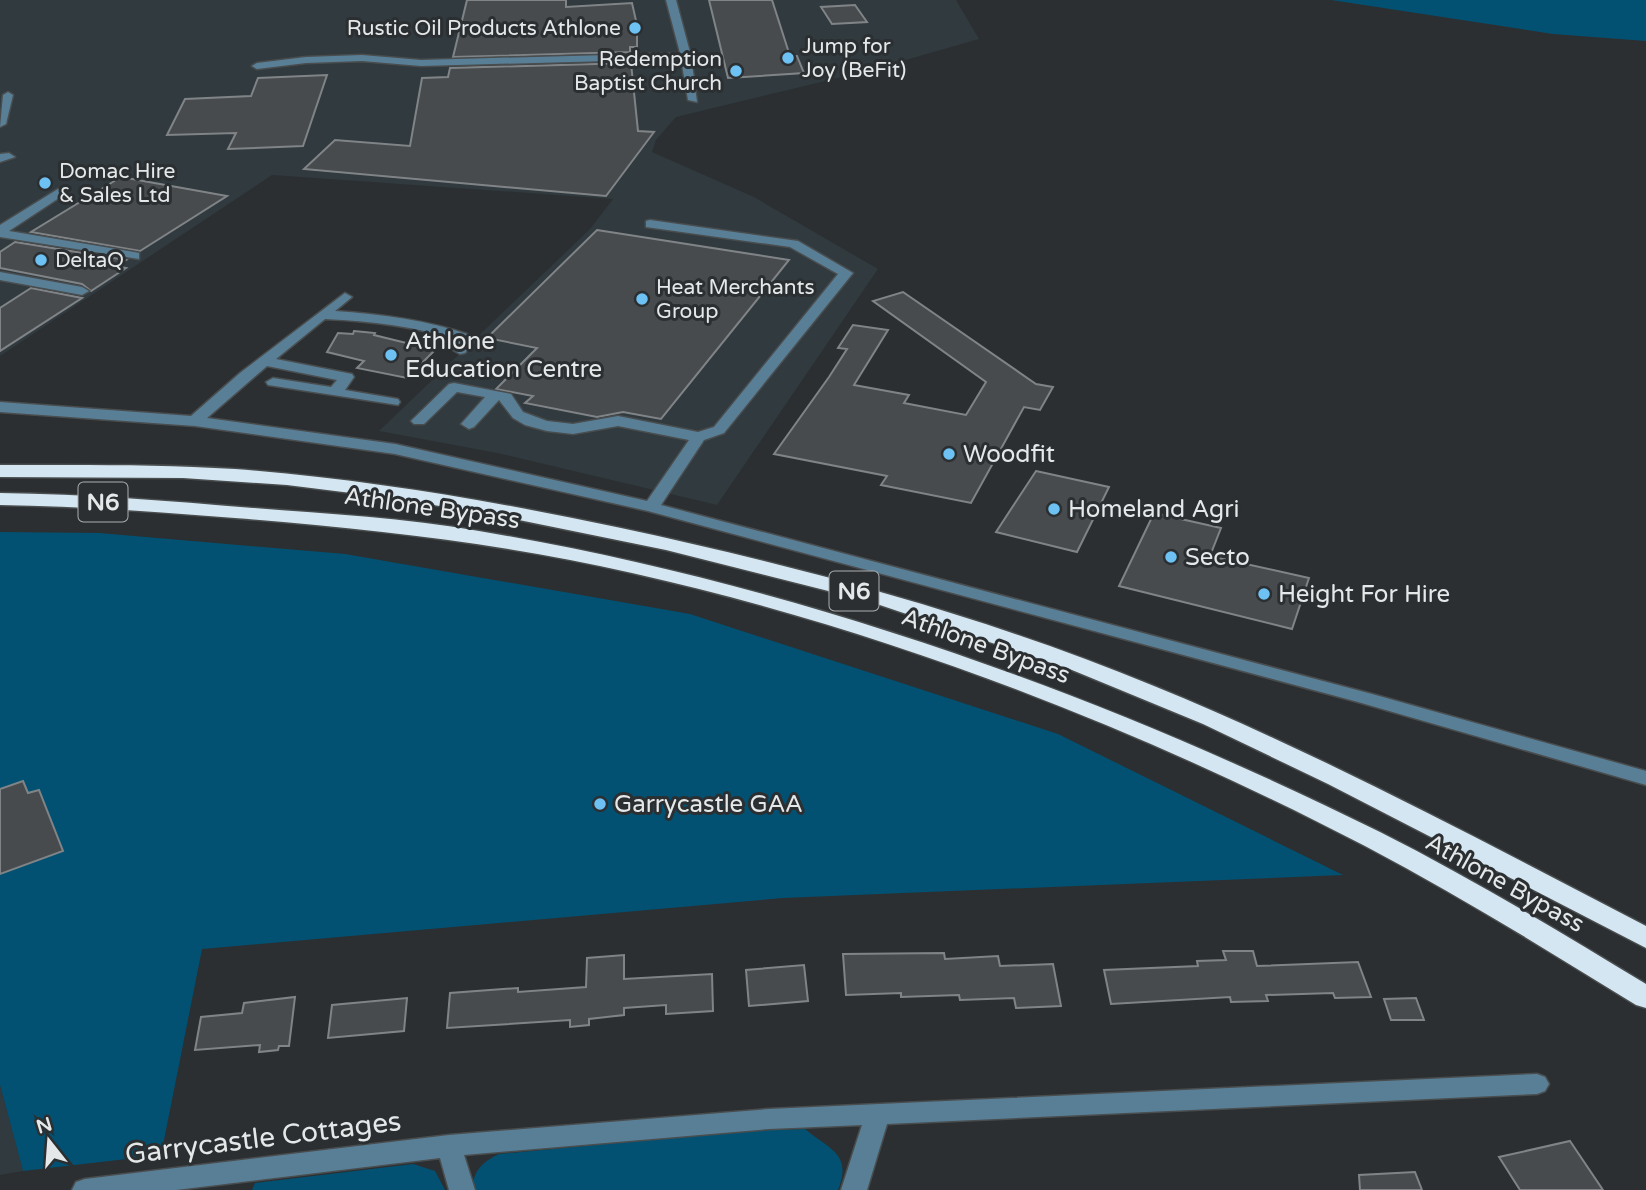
<svg xmlns="http://www.w3.org/2000/svg" width="1646" height="1190" viewBox="0 0 1646 1190" font-family="'Varela Round',sans-serif">
<rect width="100%" height="100%" fill="#2b2f31"/>
<g fill="#303a3f">
<path d="M0 0H956L979 39 871 70 676 117 656 140 652 152 754 197 878 269 717 505 497 453 379 431 590 229 613 199 272 175 0 356Z"/>
<path d="M0 1085 23 1171 0 1175Z"/>
</g>
<g fill="#035172">
<path d="M1331 0H1646V41L1553 34Z"/>
<path d="M0 532 99 533 345 554 690 614 1058 734 1343 875 783 898 202 949 161 1155 23 1171 0 1085Z"/>
<path d="M805 1129C828 1149 853 1153 838 1190H472C473 1171 482 1162 499 1154L742 1131Z"/>
<path d="M413 1164 435 1171 445 1190H252L255 1183Z"/>
</g>
<g fill="#474b4e" stroke="#808487" stroke-width="2">
<path d="M467 0H566V7L632 3 637 25V47H630V52L453 57Z"/>
<path d="M709 0H772L790 56H797L804 73 728 78Z"/>
<path d="M855 5 867 22 832 24 821 7Z"/>
<path d="M631 63 638 131 654 132 606 196 304 169 335 140 410 146 422 78 448 77 450 68Z"/>
<path d="M327 75 303 146 228 149 236 133 167 135 185 99 251 96 258 78Z"/>
<path d="M121 177 227 196 140 251 31 232Z"/>
<path d="M597 230 789 260 661 419 623 412 597 417 525 403 533 396 496 389 537 348 487 338Z"/>
<path d="M15 242 126 260 116 266 126 268 91 291 82 284 0 268V252Z"/>
<path d="M31 288 82 298 0 351V308Z"/>
<path d="M903 292 1036 384 1053 387 1040 410 1024 407 971 503 881 485 887 476 774 454 829 377 847 349 838 348 853 325 888 330 854 385 909 395 904 403 966 415 986 382 873 301Z"/>
<path d="M354 331 375 333 374 335 435 350 407 378 357 368 364 361 327 352 338 333 353 334Z"/>
<path d="M1036 471 1109 487 1077 552 996 532Z"/>
<path d="M1154 513 1221 528 1210 556 1309 578 1292 629 1119 586Z"/>
<path d="M23 781 28 793 39 790 63 851 0 874V789Z"/>
<path d="M1223 951H1253L1257 966 1358 962 1371 997 1335 998 1333 993 1266 995 1268 1001 1231 1002 1230 997 1111 1004 1104 970 1198 966 1197 961 1226 960Z"/>
<path d="M944 953 945 959 998 956 1000 966 1053 964 1061 1006 1016 1008 1014 998 960 1000 959 995 901 997V993L846 995 843 954Z"/>
<path d="M624 955V979L712 974 713 1011 666 1014V1005L624 1008V1015L589 1019V1025L570 1027V1020L447 1028 450 993 518 988V992L586 987 587 958Z"/>
<path d="M804 965 808 1001 749 1006 746 970Z"/>
<path d="M295 997 289 1046H279L278 1050 259 1052 260 1045 195 1050 201 1017 242 1013 244 1003Z"/>
<path d="M407 998 404 1031 328 1038 332 1005Z"/>
<path d="M1416 998 1424 1020H1391L1384 999Z"/>
<path d="M1570 1141 1603 1190H1520L1499 1157Z"/>
<path d="M1415 1172 1422 1190H1360L1359 1175Z"/>
</g>
<g fill="none" stroke-linecap="round" stroke-linejoin="round">
<defs>
<g id="minor">
<path d="M666 0H676L691 56 697 102 688 100 681 59 421 66 362 61 306 63 257 69 252 66 257 63 306 57 362 55 421 60 680 53Z"/>
<path d="M8 92 13 95 6 124 0 127 3 95Z"/>
<path d="M0 154 9 153 15 157 0 162Z"/>
<path d="M58 189 64 193 62 196 9 231 134 252 139 253V259L0 237V225Z"/>
<path d="M650 220 798 241 853 273 724 433 704 440 661 505 1372 694 1646 771V785L1358 702 648 511 395 454 195 426 0 412V402L191 416 240 373 345 293 352 297 335 311C381 314 426 320 470 335L474 342 465 353 460 354 453 350 459 341C416 326 371 321 325 319L276 359 352 374 354 377 345 390 398 399 400 402 398 405 268 385 266 382 273 378 331 387 337 380 267 366 207 418 395 444 647 501 689 440 618 426 573 434 547 431 525 425 513 418 499 400 474 427 469 429 461 424 485 397 457 392 424 424H414L411 421 449 384 454 383 511 394 523 412 547 421 573 424 618 416 698 432 714 427 838 274 790 247 646 227V221Z"/>
<path d="M0 272 82 287 89 291 82 295 0 280Z"/>
<path d="M1537 1074 1545 1077 1549 1084 1545 1091 1537 1094 887 1124 867 1190H841L862 1125 769 1129 464 1155 475 1190H449L440 1158 176 1190H72L76 1182 85 1179 449 1135 769 1109Z"/>
</g>
<g id="highway">
<path d="M0 465C78 465 157 464 235 469 365 479 494 501 621 528 802 567 982 615 1154 686 1323 755 1484 842 1646 926V948L1328 784 1203 724 1072 670 868 601 666 550 494 515 391 498 287 485 183 478 0 477Z"/>
<path d="M0 493C85 494 169 501 253 508 329 514 405 518 479 531 794 584 1095 691 1380 832 1471 878 1559 931 1646 984V1008L1636 1005C1547 950 1458 895 1365 846 1134 726 886 630 632 573 501 543 369 529 235 518 157 512 78 506 0 505Z"/>
</g>
</defs>
<use href="#minor" stroke="#494d4e" stroke-width="3"/>
<use href="#highway" stroke="#494d4e" stroke-width="3"/>
<use href="#minor" fill="#597f97" fill-rule="evenodd"/>
<use href="#highway" fill="#d4e6f2" fill-rule="evenodd"/>
</g>
<g fill="#6dc2f3" stroke="#2b2f31" stroke-width="2.5">
<circle cx="635" cy="28" r="7"/>
<circle cx="788" cy="58" r="7"/>
<circle cx="736" cy="71" r="7"/>
<circle cx="45" cy="183" r="7"/>
<circle cx="41" cy="260" r="7"/>
<circle cx="642" cy="299" r="7"/>
<circle cx="391" cy="355" r="7"/>
<circle cx="949" cy="454" r="7"/>
<circle cx="1054" cy="509" r="7"/>
<circle cx="1171" cy="557" r="7"/>
<circle cx="1264" cy="594" r="7"/>
<circle cx="600" cy="804" r="7"/>
</g>
<g text-anchor="middle" stroke-width="6" stroke-linejoin="round" paint-order="stroke">
<g font-size="21" fill="#e5e8e9" stroke="#2b2f31" text-anchor="start">
<text x="621" y="35" text-anchor="end">Rustic Oil Products Athlone</text>
<text x="802" y="53">Jump for<tspan x="802" dy="24">Joy (BeFit)</tspan></text>
<text x="722" y="66" text-anchor="end">Redemption<tspan x="722" dy="24">Baptist Church</tspan></text>
<text x="59" y="178">Domac Hire<tspan x="59" dy="24">&amp; Sales Ltd</tspan></text>
<text x="55" y="267">DeltaQ</text>
<text x="656" y="294">Heat Merchants<tspan x="656" dy="24">Group</tspan></text>
</g>
<g fill="#2b2f31" stroke="#adb0b2" stroke-width="2">
<rect x="78.5" y="482.5" width="49" height="39" rx="5"/>
<rect x="829.5" y="571.5" width="49" height="39" rx="5"/>
</g>
<g font-size="23" font-weight="bold" fill="#e5e8e9">
<text x="103" y="510">N6</text>
<text x="854" y="599">N6</text>
</g>
<g font-size="24" fill="#e5e8e9" stroke="#2b2f31" text-anchor="start">
<text x="405" y="349">Athlone<tspan x="405" dy="28">Education Centre</tspan></text>
<text x="963" y="462">Woodfit</text>
<text x="1068" y="517">Homeland Agri</text>
<text x="1185" y="565">Secto</text>
<text x="1278" y="602">Height For Hire</text>
<text x="614" y="812">Garrycastle GAA</text>
</g>
<g font-size="24" fill="#e5e8e9" stroke="#2b2f31">
<text transform="translate(432 508) rotate(8)" y="8">Athlone Bypass</text>
<text transform="translate(986 646) rotate(20)" y="8">Athlone Bypass</text>
<text transform="translate(1505 883) rotate(29)" y="8">Athlone Bypass</text>
</g>
<g font-size="28" fill="#e5e8e9" stroke="#2b2f31">
<text transform="translate(263 1137) rotate(-7)" y="10">Garrycastle Cottages</text>
</g>
</g>
<g transform="translate(49 1141) rotate(343)" stroke="#2b2f31" stroke-width="5" paint-order="stroke">
<path d="M0-5L12 26L0 18L-12 26Z" fill="#e5e8e9"/>
<text y="-10" font-size="19" font-weight="bold" text-anchor="middle" fill="#e5e8e9">N</text>
</g>
</svg>
